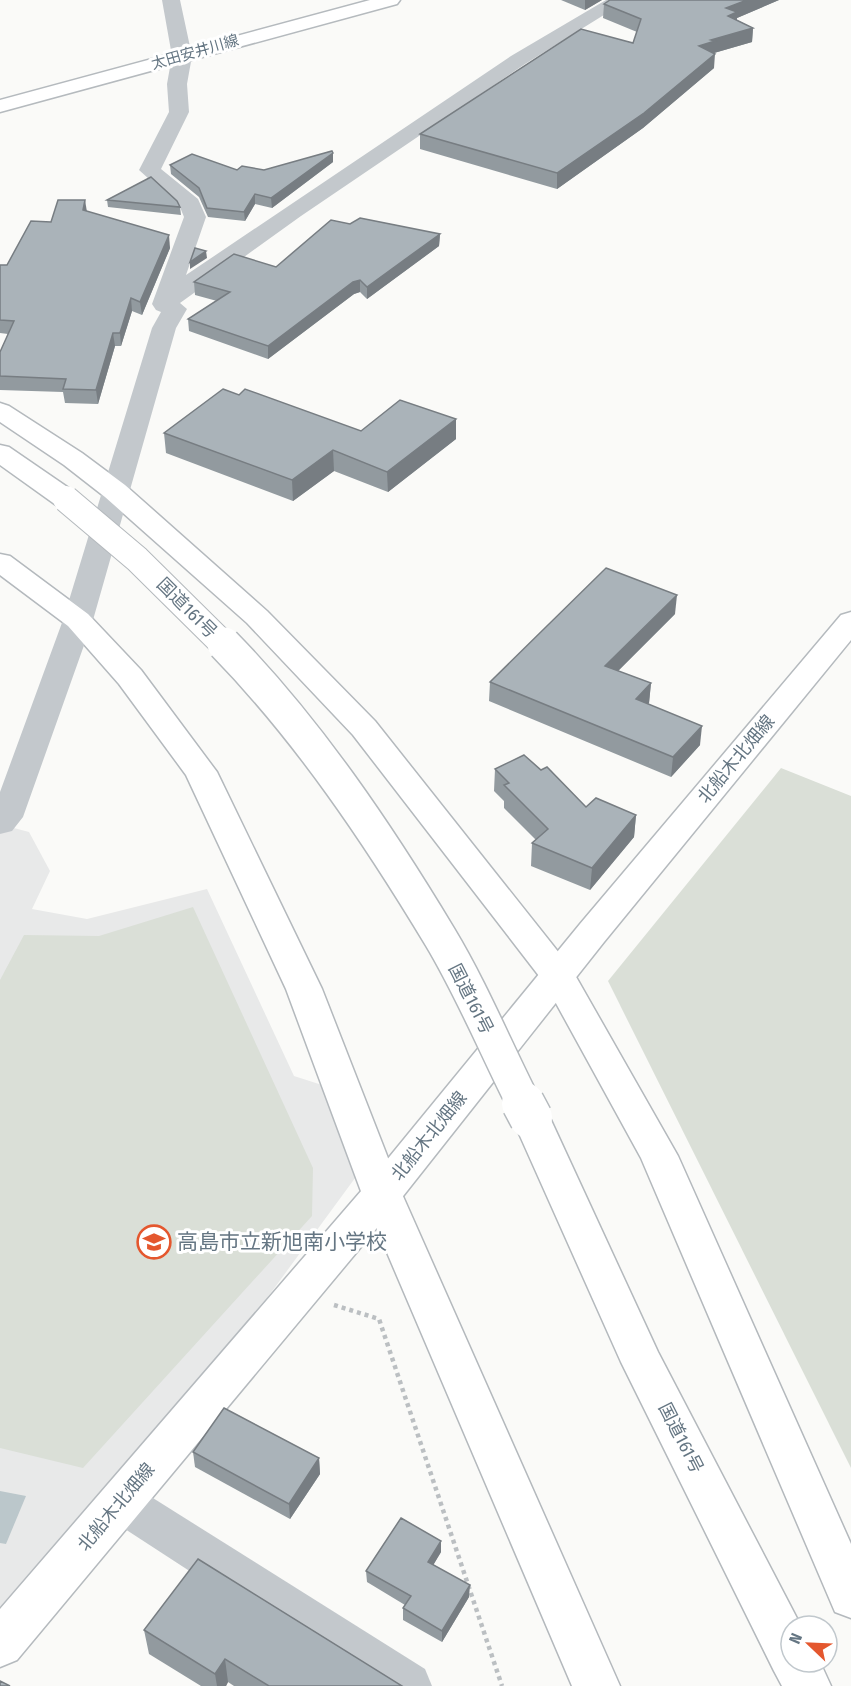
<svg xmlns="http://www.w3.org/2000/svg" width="851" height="1686" viewBox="0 0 851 1686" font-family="'Fira Sans Condensed','Noto Sans JP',sans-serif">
<rect width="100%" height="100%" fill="#fafaf8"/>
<path fill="#e8e9e9" d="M10 827 29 832 50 871 32 909 87 919 207 889 294 1076 322 1085 358 1174 259 1309 0 1607V834Z"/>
<g fill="#dadfd7">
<path d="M781 768 851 796V1468L608 981Z"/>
<path d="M193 907 313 1168 312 1216 83 1468 0 1448V980L24 935 99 936Z"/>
</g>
<path fill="#bbc7cb" d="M0 1491 26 1496 6 1544 0 1543Z"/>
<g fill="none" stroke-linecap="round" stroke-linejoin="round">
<defs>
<g id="major">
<path d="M370 0H400L397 4 0 112V100Z"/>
<path d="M851 612V640L604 942 396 1205 17 1660 0 1667V1609L368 1183 580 924 841 615Z"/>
</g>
<g id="highway">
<path d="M0 403 9 406 82 453 125 485 267 611 375 721 571 968 678 1156 851 1544V1618L835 1612 641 1158 546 985 353 735 247 623 105 497 64 465 0 422Z"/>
<path d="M0 445 9 447 76 493 80 499 76 505 66 507 56 505 0 465Z"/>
<path d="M0 554 10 556 88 614 141 670 217 772 322 989 402 1194 620 1686H572L362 1194 286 989 186 775 119 684 68 626 0 575Z"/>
<path d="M531 1103 544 1108 550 1118 658 1352 801 1626H791V1662H820L831 1686H782L774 1671 621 1362 512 1118 518 1108Z"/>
</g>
</defs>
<use href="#major" stroke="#b5babe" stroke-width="3"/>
<use href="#highway" stroke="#b4b9bd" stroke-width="3"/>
<path stroke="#bbbfc2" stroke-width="4.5" stroke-dasharray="4 4" stroke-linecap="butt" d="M334 1305 379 1319 502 1686"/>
<g fill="#c3c8cc" fill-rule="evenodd">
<path d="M162 0H180L192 56 187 84 189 112 161 169 198 199 206 217 186 275 511 56 606 0H628L525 64 301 216 180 303 187 309 176 328 93 620 23 817 12 831 0 834V792L63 620 152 328 161 312 156 310 152 304 184 217 180 207 139 170 169 112 167 84 172 56Z"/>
<path d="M121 1482 137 1488 425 1669 432 1686H366L105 1516 99 1502 105 1488Z"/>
</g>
<use href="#major" fill="#fff" fill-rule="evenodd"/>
<use href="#highway" fill="#fff" fill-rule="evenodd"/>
<defs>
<path id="highway-bridge-far2" d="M66 499 137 559 225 646"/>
<path id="highway-bridge-far1" d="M224 644C308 730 378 834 440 937 472 990 496 1049 524 1104"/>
<path id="highway-bridge" d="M523 1103 531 1118"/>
</defs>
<use href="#highway-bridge-far2" stroke="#b4b9bd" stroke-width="28" stroke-linecap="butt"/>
<use href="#highway-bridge-far1" stroke="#b4b9bd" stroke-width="36" stroke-linecap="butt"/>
<use href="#highway-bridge" stroke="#b4b9bd" stroke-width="45" stroke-linecap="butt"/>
<use href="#highway-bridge-far2" stroke="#fff" stroke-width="26"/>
<use href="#highway-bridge-far1" stroke="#fff" stroke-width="33"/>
<use href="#highway-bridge" stroke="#fff" stroke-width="42"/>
</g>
<g fill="#929a9f">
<path d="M561 0H602L585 10Z"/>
<path d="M610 0H779L737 18V20L753 28 752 42 714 53V68L643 128 557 189 420 149V134L633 43 637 32 603 18 604 4Z"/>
<path d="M333 162 272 208 255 204 245 221 208 217 199 197 171 174 170 165 237 170H264Z"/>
<path d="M107 200 180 207 181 215 108 207Z"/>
<path d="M87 211 170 248 142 315 132 311 121 346H115L98 404 65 403 63 392 0 390V352L8 334 0 333V265H7L51 222Z"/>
<path d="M350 224 440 234 439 246 367 299 360 292 354 294 268 359 189 331 188 319 217 301 195 295 194 282 276 267Z"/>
<path d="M239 395 361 431 456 439 388 492 334 471 293 501 166 453 164 433Z"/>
<path d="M675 614 618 671 651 683 649 703 648 704 700 745 671 777 489 701 490 682Z"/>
<path d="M495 769 541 770 586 807 636 815 634 837 590 890 531 866 532 843 536 840 504 808V801L494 791Z"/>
<path d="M193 1452 319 1458 320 1474 290 1519 195 1467Z"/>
<path d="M441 1552 433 1565 469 1597 442 1642 403 1620V1608L405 1605 367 1582 366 1571Z"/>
<path d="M144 1630 402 1686H234L228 1682 226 1686H201L149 1654Z"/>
</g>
<g fill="#777d82">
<path d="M585 0H602L585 10Z"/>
<path d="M747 0H779L737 18 736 26 727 31 726 8Z"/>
<path d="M753 28 752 42 714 53 715 54 714 68 643 128 557 189V173L699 46 711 40Z"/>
<path d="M333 153V162L272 208 271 198Z"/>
<path d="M255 194V204L245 221 244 212Z"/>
<path d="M85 200 87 212 83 210Z"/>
<path d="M440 234 439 246 367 299V287Z"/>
<path d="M169 235 170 248 142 315 140 302Z"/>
<path d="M206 251 207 258 190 269V262Z"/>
<path d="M360 280V292L354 294 268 359V346L353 282Z"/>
<path d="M131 298 132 311 121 346 120 333Z"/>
<path d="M113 333 115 346 98 404 96 390Z"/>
<path d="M456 419V439L388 492 387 472Z"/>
<path d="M333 450 334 471 293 501 292 480Z"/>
<path d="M677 595 675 614 604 685 605 666Z"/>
<path d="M651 683 649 703 634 719 636 699Z"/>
<path d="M702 726 700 745 671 777 673 757Z"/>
<path d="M636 815 634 837 590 890 592 868Z"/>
<path d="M319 1458 320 1474 290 1519 289 1504Z"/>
<path d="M441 1541V1552L428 1574V1562Z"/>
<path d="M470 1585 469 1597 442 1642V1631Z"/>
<path d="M225 1659 228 1682 226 1686H217L215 1674Z"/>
</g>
<g fill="#aab3b9" stroke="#777d82" stroke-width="1.5">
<path d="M610 0H747L726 8 737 12 728 16 753 28 711 40 715 41 699 46 715 54 644 113 557 173 420 134 581 29 633 43 641 19 604 4Z"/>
<path d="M332 151 333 153 271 198 255 194 244 212 207 208 199 188 170 165 192 154 237 170 242 166 264 170Z"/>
<path d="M151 177 177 201 180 207 107 200Z"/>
<path d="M58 200H85L83 210 169 235 140 302 131 298 120 333H113L96 390 63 389 66 379 0 376V352L14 321 0 320V265H7L31 221 51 222Z"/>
<path d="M360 218 440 234 367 287 360 280 353 282 268 346 188 319 230 292 194 282 234 254 276 267 331 220 350 224Z"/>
<path d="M195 248 206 251 190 262Z"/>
<path d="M223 389 239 395 245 389 361 431 400 400 456 419 387 472 333 450 292 480 164 433Z"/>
<path d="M606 568 677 595 605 666 651 683 636 699 702 726 673 757 490 682Z"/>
<path d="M524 755 541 770 547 767 586 807 596 798 636 815 592 868 532 843 548 829 504 785 509 783 495 769Z"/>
<path d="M224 1408 319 1458 289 1504 193 1452Z"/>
<path d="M401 1518 441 1541 428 1562 470 1585 442 1631 403 1608 411 1596 366 1571Z"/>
<path d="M198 1559 402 1686H269L225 1659 215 1674 144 1630Z"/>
<path d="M0 1681 10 1686H0Z"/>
</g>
<defs>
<symbol id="school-ring" viewBox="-11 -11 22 22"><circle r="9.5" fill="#fff" stroke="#e4572e" stroke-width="1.5"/><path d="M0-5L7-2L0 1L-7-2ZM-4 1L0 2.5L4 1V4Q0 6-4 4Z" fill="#e4572e"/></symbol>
</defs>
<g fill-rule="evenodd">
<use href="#school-ring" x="135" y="1223" width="38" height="38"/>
</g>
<g text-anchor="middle" stroke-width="6" stroke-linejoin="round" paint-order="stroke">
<g font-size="15" fill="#657683" stroke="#fff">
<text transform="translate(195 52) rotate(-16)" y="5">太田安井川線</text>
</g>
<g font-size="18" fill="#657683" stroke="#fff">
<text transform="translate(187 608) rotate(45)" y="6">国道161号</text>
<text transform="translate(736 759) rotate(-50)" y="6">北船木北畑線</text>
<text transform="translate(471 999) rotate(63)" y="6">国道161号</text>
<text transform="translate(429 1136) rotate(-51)" y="6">北船木北畑線</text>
<text transform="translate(681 1438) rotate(63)" y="6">国道161号</text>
<text transform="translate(116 1507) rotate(-50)" y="6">北船木北畑線</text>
</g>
<g font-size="21" fill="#657683" stroke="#fff" text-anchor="start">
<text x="177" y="1249">高島市立新旭南小学校</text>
</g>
</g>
<g transform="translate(809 1644) rotate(293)"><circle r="28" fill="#ffffff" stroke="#c1c8cd" stroke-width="1.5"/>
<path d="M0-4.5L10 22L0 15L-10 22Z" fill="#e4572e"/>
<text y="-9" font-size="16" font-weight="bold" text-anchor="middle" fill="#657683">N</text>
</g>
</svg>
